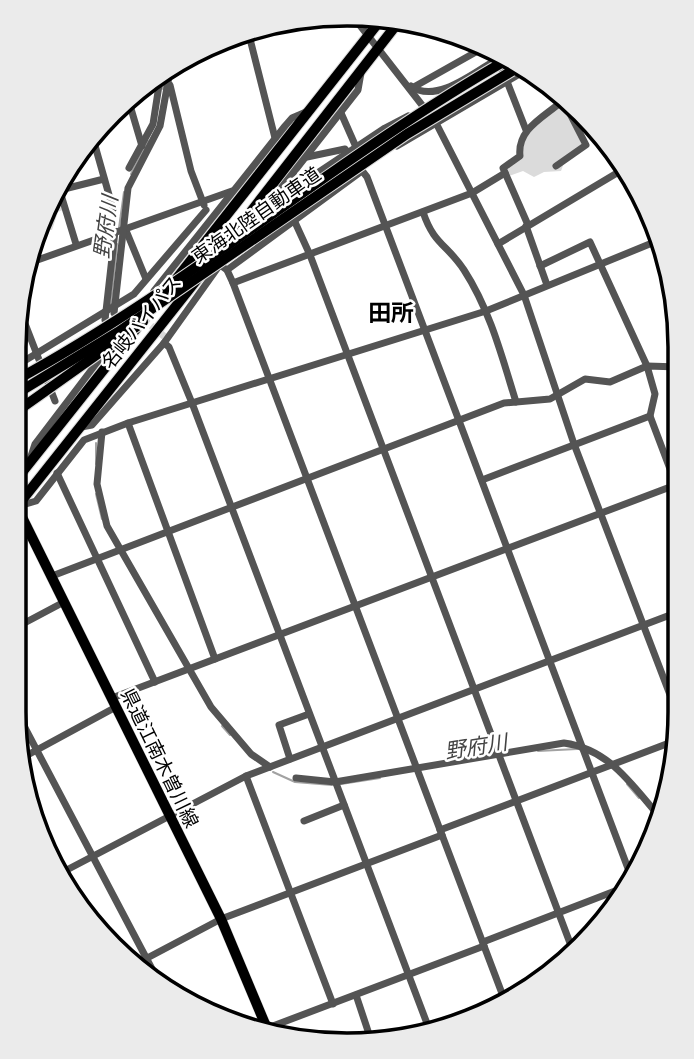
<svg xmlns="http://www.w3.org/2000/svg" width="694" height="1059" viewBox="0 0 694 1059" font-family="'Nunito Sans','Noto Sans JP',sans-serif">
<rect width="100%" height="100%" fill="#fff"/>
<g fill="#dbdbdb">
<path d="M562 104 585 148 565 160 561 171 544 172 534 177 523 171 509 176 503 168 520 156 526 130Z"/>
<path d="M58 186 65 209 58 212 52 230H41L48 200Z"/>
</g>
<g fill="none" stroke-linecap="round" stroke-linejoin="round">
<g stroke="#a2a2a2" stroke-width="2">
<path d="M163 89 164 76"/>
<path d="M131 174 148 141"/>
<path d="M119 228 124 192"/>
<path d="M111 304 117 244"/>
<path d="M96 464V443"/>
<path d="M96 494 102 519"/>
<path d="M222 726 230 735"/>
<path d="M538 751 577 749"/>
<path d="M273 772 295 782 332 785"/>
<path d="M341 784 380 778"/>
<path d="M627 784 639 798"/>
<path d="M652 813 658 820"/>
</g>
<path stroke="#d9d9d9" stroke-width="7" stroke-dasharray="7 3.5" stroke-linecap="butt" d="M143 319 165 337"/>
<defs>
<path id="major" d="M15 503 221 919 268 1031"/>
<g id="highway">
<path d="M225 245 397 24"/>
<path d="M177 278 379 22"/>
<path d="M16 480 136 329"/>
<path d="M15 509 199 277"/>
</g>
</defs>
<use href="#major" stroke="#dbdbdb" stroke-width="11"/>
<use href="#highway" stroke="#dbdbdb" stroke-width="12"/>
<g stroke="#545454" stroke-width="7">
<path d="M355 19 436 123 524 295 574 444 677 713"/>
<path d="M249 35 275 138"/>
<path d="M499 61 526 130"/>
<path d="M170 85 191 171 204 205"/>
<path d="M411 86C436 105 476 71 499 58"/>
<path d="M412 88 483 48"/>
<path d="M129 102 142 146"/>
<path d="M341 113 356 147"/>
<path d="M92 135 113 209"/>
<path d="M397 146 523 72"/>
<path d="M307 157 345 149 367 177 632 879"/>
<path d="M129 168 153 124 160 79"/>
<path d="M58 185 76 244"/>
<path d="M60 190 104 179"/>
<path d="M280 194 283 196 385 128 408 116"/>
<path d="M283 196 310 255 573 951"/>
<path d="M423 212C434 245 447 244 464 270 490 310 502 357 516 402"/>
<path d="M253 224 358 90 361 73"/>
<path d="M528 225 503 168 520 156C517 130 542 118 560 103L565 104 586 145 556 166"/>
<path d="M526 226 547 285"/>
<path d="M125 228 146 279"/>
<path d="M498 244 622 170"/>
<path d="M29 263 232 191"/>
<path d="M220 265 227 270 233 283 506 1004"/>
<path d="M227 270 362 171"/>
<path d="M233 283 472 193 505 173"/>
<path d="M154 291 285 126 292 118 306 112"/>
<path d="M17 303 55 401"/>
<path d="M114 313 128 188 160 126 170 71"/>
<path d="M105 320 115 231"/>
<path d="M164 343 169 347 192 403 431 1034"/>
<path d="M16 366 134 294 206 210"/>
<path d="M128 423 215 659"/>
<path d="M81 427 92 425 164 343 219 266"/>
<path d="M102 432 97 484 107 526 211 707 251 754 270 767"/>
<path d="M30 459 35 444 105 352"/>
<path d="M57 473 155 682"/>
<path d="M482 480 650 416"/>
<path d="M678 490 650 416 655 394 647 366 679 367"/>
<path d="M19 506 36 501 84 440 128 423 486 311 657 241"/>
<path d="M52 576 504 403 550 399 585 379 610 382 647 366 590 242 540 266"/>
<path d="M15 628 64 602"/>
<path d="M112 698 678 484"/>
<path d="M14 707 161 986"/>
<path d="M22 758 116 707"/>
<path d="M290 759 279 725 309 714"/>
<path d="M246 776 333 1004"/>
<path d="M296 778 335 782 564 743C609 749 631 784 659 816"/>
<path d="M304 821 344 805"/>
<path d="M440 830 677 740"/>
<path d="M59 874 246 776 678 612"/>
<path d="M483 942 628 886"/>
<path d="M134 965 221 919 442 835"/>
<path d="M356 995 371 1040"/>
<path d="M265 1029 484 946"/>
</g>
<use href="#major" stroke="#000" stroke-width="10"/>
<use href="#highway" stroke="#000" stroke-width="10"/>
<defs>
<g id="highway-bridge">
<path d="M16 380C187 287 336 158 505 61"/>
<path d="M16 394 118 332 407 134 517 68"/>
<path d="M16 412 143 322"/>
</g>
</defs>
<use href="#highway-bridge" stroke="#dbdbdb" stroke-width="12" stroke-linecap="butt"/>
<use href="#highway-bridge" stroke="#000" stroke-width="10"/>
</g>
<g text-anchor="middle" stroke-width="5" stroke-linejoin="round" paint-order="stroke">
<g font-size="19" fill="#000" stroke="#fff">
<text transform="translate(256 215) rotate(-35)" y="7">東海北陸自動車道</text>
<text transform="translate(141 322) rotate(-51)" y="7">名岐バイパス</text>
<text transform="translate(160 758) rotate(64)" y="7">県道江南木曽川線</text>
</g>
<g font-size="21" font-style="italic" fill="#434343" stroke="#fff">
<text transform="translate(106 227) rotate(-82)" y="7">野府川</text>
<text transform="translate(476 747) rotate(-9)" y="7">野府川</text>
</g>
<g font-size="23" font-weight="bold" fill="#000" stroke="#fff">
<text x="391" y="321">田所</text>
</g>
</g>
<path d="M0 0H694V1059H0ZM347 26H347A321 321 0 0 1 668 347V712A321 321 0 0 1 347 1033H347A321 321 0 0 1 26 712V347A321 321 0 0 1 347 26Z" fill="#ebebeb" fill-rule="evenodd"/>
<path fill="none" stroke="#000" stroke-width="3.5" d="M347 26H347A321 321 0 0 1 668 347V712A321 321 0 0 1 347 1033H347A321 321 0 0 1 26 712V347A321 321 0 0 1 347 26Z"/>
</svg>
